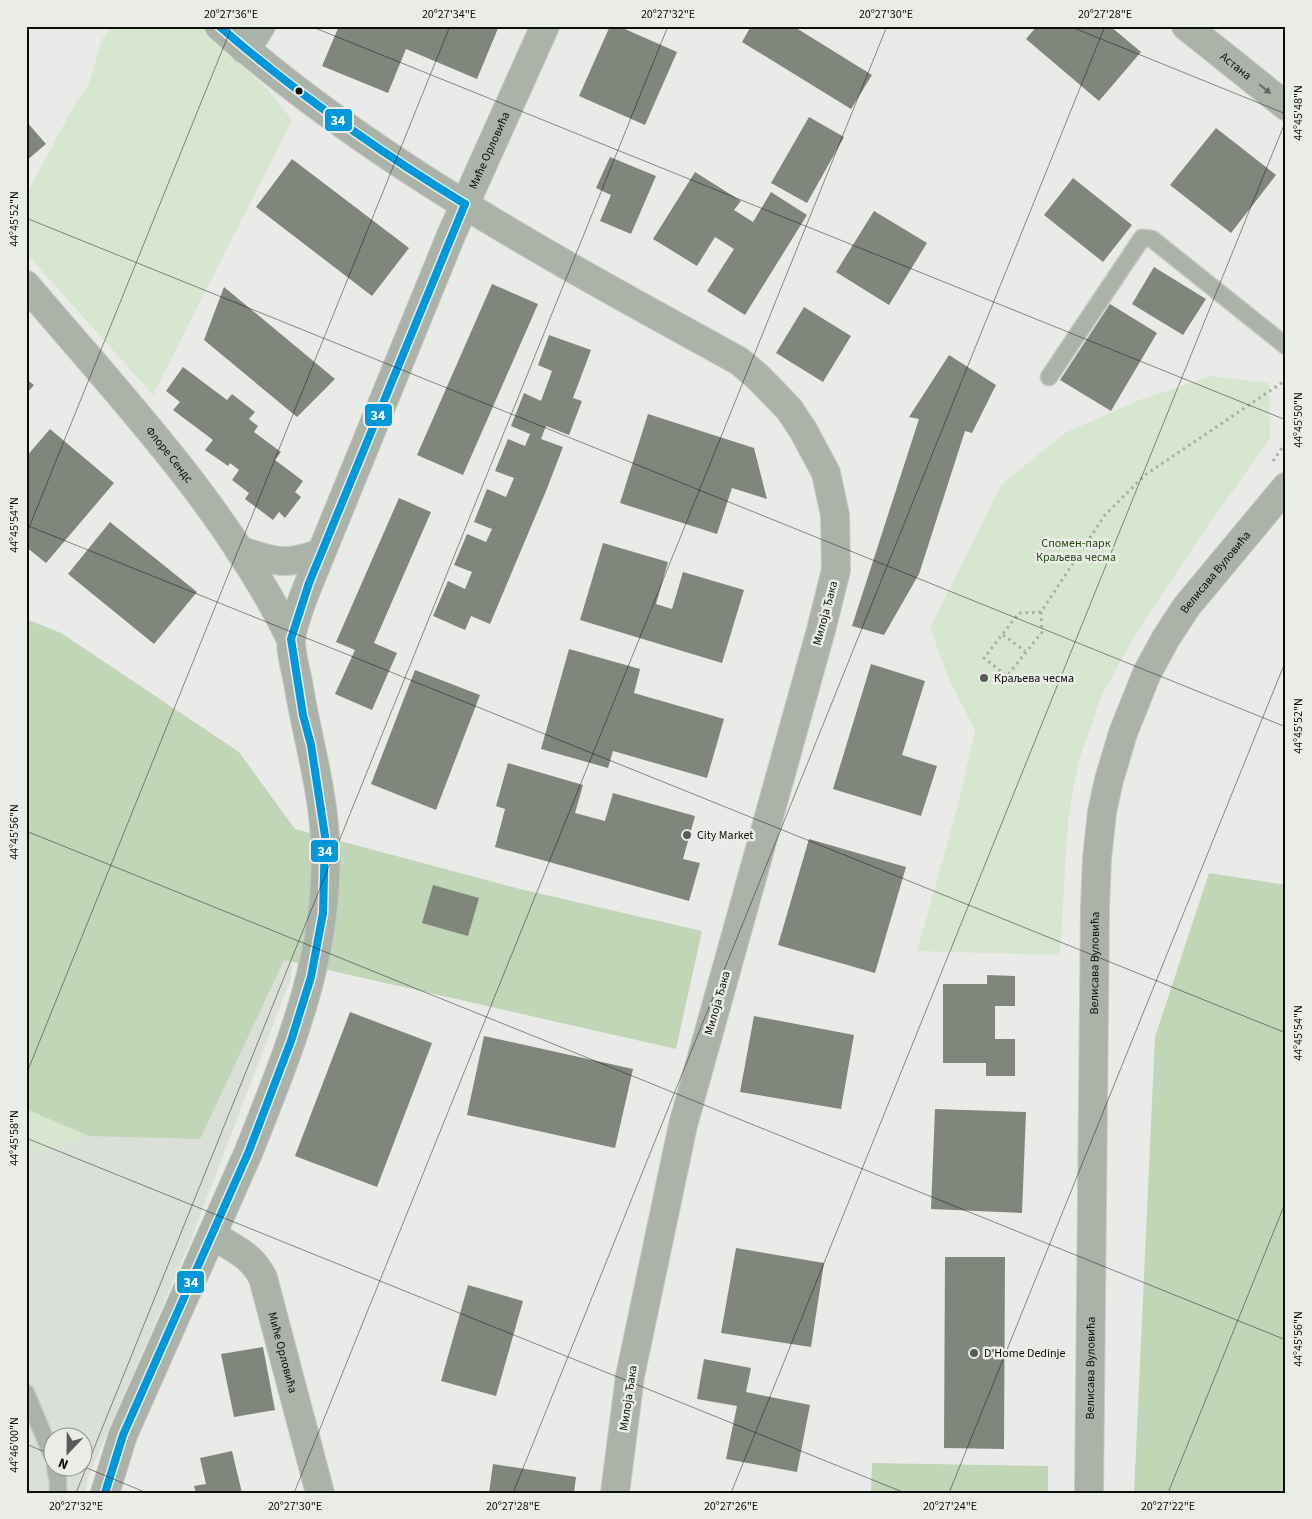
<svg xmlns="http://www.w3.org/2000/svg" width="1312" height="1519" viewBox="0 0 1312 1519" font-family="'Source Sans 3',sans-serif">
<rect width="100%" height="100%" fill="#eaebe9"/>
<path fill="#dadfd8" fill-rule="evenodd" d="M26 662 298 873 291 978 188 1247 87 1480 86 1493H26ZM52 1436H82V1466H52Z"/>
<g fill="#d6e6cf">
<path d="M114 26H201L266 88 292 120 153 395 26 253V195L76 102 88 86 102 39Z"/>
<path d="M1212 376 1269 383 1270 439 1209 524 1135 635 1102 695 1078 763 1068 821 1060 955 917 951 958 805 975 730 948 677 930 628 1001 485 1065 433 1139 400Z"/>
<path d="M26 1109 89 1136 26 1156Z"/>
</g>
<g fill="#c1d6b7">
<path d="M26 619 61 633 239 752 295 829 520 889 702 931 676 1049 284 960 200 1139 89 1136 26 1109Z"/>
<path d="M1209 873 1286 885V1493H1134L1155 1037Z"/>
<path d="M872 1463 1048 1466V1493H871Z"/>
</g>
<g fill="#80867c">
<path d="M339 26H499L477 79 406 49 388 93 322 66Z"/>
<path d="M610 26H618L677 52 645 125 579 96Z"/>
<path d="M751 26H793L872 75 851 109 742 42Z"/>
<path d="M1037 26H1110L1141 52 1099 101 1026 39Z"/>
<path d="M809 117 844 137 807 203 771 183Z"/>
<path d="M26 121 46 144 26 161Z"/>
<path d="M1216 128 1276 175 1231 233 1170 185Z"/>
<path d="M610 157 656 176 631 234 600 221 611 195 596 188Z"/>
<path d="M292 159 409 248 372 296 256 207Z"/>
<path d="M695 172 741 201 734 210 753 222 771 192 807 215 745 315 707 291 734 249 715 237 697 266 653 239Z"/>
<path d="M1073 178 1132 225 1103 262 1044 215Z"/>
<path d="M874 211 927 243 889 305 836 272Z"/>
<path d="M1154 267 1206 299 1183 335 1132 304Z"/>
<path d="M492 284 538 304 463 475 417 455Z"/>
<path d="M224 287 335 379 297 417 204 340Z"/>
<path d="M1110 304 1157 333 1111 411 1060 380Z"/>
<path d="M804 307 851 336 823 382 776 353Z"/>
<path d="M549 335 591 350 573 398 582 401 569 435 546 426 541 439 563 447 546 491 490 624 471 616 465 630 433 616 448 581 465 589 472 572 454 565 467 534 486 542 492 529 474 522 487 489 506 497 514 478 495 471 508 439 525 446 530 434 511 426 524 393 541 401 552 371 538 365Z"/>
<path d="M949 355 996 385 972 433 965 431 919 574 884 635 852 626 919 419 909 417Z"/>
<path d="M183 367 227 400 232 394 255 412 249 419 258 426 254 432 281 452 275 460 303 481 295 492 301 497 285 518 279 512 273 520 245 499 249 493 232 480 239 470 230 463 228 466 205 450 213 440 173 410 180 402 166 391Z"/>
<path d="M26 379 34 385 26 394Z"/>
<path d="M648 414 754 448 767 499 732 488 717 534 620 503Z"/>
<path d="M50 429 114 483 46 563 26 547V457Z"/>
<path d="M399 498 431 512 374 643 397 653 372 710 335 694 355 650 336 642Z"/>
<path d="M110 522 197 592 154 644 68 574Z"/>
<path d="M603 543 668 562 656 604 672 609 683 572 744 590 722 663 580 620Z"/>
<path d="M569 649 640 669 634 693 724 719 707 778 613 751 608 768 541 749Z"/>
<path d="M871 664 925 681 902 755 937 766 921 816 833 789Z"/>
<path d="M415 670 480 695 436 810 371 784Z"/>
<path d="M508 763 583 785 575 813 605 821 613 793 695 816 683 859 700 863 689 901 495 847 505 809 496 806Z"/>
<path d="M809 839 906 867 875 973 778 945Z"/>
<path d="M433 885 479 898 468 936 422 923Z"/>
<path d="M987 975 1015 976V1006H995V1039H1015V1076H986V1063H943V984H987Z"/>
<path d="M350 1012 432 1043 377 1187 295 1156Z"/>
<path d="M754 1016 854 1035 841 1109 740 1092Z"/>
<path d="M484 1036 633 1069 615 1148 467 1115Z"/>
<path d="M935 1109 1026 1112 1022 1213 931 1209Z"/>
<path d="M736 1248 824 1263 811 1347 721 1333Z"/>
<path d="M945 1257H1005L1004 1449 944 1448Z"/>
<path d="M468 1285 523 1301 496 1396 441 1381Z"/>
<path d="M263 1347 275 1410 234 1417 221 1354Z"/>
<path d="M704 1359 751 1368 746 1392 810 1405 797 1472 726 1459 737 1406 697 1399Z"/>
<path d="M232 1451 242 1493H196L194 1486 206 1484 200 1458Z"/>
<path d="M493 1464 576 1477 574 1493H489Z"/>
</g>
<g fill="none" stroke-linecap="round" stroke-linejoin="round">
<defs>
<g id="service">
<path d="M1049 377 1142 238 1152 239 1286 346"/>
<path d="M26 1393 52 1455"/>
<path d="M55 1466 58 1482V1493"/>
</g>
<g id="minor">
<path d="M219 26C373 163 560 262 739 361L758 377 789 409 803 430 826 473 835 515 836 570 821 630 683 1125 630 1376 615 1493"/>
<path id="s1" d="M1186 26 1286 106"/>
<path d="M244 49 254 37 261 26"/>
<path id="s2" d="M26 285C121 397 226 507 291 639"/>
<path d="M239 550C273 562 286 566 321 553"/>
<path id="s3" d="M212 1235C233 1248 252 1255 263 1278L320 1493"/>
<path id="s4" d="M105 1493 123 1435 249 1151C290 1047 331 952 325 838 322 785 306 733 298 682 295 668 291 654 291 641 291 629 304 595 309 583L452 233 545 26"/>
</g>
<g id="tertiary">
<path id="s5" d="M1089 1493 1095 907 1097 858 1102 812 1109 780 1123 733 1147 673 1166 638 1187 606 1286 487"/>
</g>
</defs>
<use href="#service" stroke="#c7c7c6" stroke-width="19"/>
<use href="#minor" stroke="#c7c7c6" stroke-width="30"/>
<use href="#tertiary" stroke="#c7c7c6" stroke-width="30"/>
<g stroke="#a9aea7" stroke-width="3" stroke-dasharray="2.5 4" stroke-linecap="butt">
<path d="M1273 461 1286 442"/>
<path d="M1041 612 1019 613 984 658 1007 676 1042 632 1041 612 1105 515 1145 475 1286 380"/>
<path d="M1003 635 1025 651"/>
</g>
<use href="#service" stroke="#abb2a8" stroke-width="16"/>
<use href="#minor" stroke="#abb2a8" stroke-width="28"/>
<use href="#tertiary" stroke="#abb2a8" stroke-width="28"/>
<defs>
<g id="bus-1">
<path d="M219 26C296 93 378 151 465 204"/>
<path d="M105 1493 123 1435 249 1151 291 1041 311 977 323 913 325 836 311 745 303 715 291 639 309 583 465 204"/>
</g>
</defs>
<use href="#bus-1" stroke="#eaece8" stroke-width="11"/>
<use href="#bus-1" stroke="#0098da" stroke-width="8"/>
</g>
<defs><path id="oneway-solid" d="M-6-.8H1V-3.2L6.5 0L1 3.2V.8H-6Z" transform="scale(1.25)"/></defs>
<use fill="#646862" href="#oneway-solid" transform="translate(1265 89) rotate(39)"/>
<path fill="none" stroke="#0d0d0c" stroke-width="1" stroke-opacity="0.45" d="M310 26 1286 420M1069 26 1286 114M26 218 1286 727M26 525 1286 1033M26 535 232 26M26 831 1286 1340M26 1075 450 26M26 1138 905 1493M26 1444 52 1455M82 1466 147 1493M76 1493 668 26M294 1493 887 26M513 1493 1105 26M731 1493 1286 120M949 1493 1286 660M1168 1493 1286 1201"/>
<circle fill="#0d0d0c" stroke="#eaece8" stroke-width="2" cx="299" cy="91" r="4.5"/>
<g fill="#5a5b59" stroke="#eaece8" stroke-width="2">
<circle cx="984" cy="678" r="5"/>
<circle cx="687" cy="835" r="5"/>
<circle cx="974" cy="1353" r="5"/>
</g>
<g text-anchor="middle" stroke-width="5" stroke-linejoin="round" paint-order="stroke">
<g font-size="12" fill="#0d0d0c" stroke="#eaece8">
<text dy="4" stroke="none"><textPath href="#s1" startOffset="64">Астана</textPath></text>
<text dy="4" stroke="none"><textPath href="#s4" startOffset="1426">Миће Орловића</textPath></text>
<text dy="4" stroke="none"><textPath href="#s2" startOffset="222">Флоре Сендс</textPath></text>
<text dy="4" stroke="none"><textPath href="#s5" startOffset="950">Велисава Вуловића</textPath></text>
<text transform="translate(825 613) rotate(-75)" y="4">Милоја Ђака</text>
<text dy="4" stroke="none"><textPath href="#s5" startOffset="530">Велисава Вуловића</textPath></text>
<text transform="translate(717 1003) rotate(-74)" y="4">Милоја Ђака</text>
<text dy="4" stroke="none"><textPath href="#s3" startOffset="145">Миће Орловића</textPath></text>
<text dy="4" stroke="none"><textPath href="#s5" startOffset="125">Велисава Вуловића</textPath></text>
<text transform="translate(628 1398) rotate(-82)" y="4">Милоја Ђака</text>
</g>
<g font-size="12" fill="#2a4b15" stroke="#eaece8">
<text x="1076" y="547">Спомен-парк<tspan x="1076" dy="14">Краљева чесма</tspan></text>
</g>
<g font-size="12" fill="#0d0d0c" stroke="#eaece8" text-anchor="start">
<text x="994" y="682">Краљева чесма</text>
<text x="697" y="839">City Market</text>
<text x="984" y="1357">D'Home Dedinje</text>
</g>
</g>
<g stroke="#eaece8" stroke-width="2">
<rect x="324" y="108" width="29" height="24" rx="5" fill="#0098da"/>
<rect x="364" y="403" width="29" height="24" rx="5" fill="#0098da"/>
<rect x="310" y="839" width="29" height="24" rx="5" fill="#0098da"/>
<rect x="176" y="1270" width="29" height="24" rx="5" fill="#0098da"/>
</g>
<g font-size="14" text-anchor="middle" font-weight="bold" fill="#fff">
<text x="338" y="125">34</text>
<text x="378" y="420">34</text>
<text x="325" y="856">34</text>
<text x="191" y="1287">34</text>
</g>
<rect width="1312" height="1519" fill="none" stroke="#eaece8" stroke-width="55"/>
<g transform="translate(68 1452) rotate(202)"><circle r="24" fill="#eaece8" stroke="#929390"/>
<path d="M0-4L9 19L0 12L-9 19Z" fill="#5a5b59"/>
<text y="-8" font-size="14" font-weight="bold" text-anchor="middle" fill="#0d0d0c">N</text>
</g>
<rect x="28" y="28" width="1256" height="1464" fill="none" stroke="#0d0d0c" stroke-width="2"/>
<g font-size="12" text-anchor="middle" fill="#0d0d0c">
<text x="231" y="18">20°27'36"E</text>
<text x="449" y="18">20°27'34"E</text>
<text x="668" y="18">20°27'32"E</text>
<text x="886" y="18">20°27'30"E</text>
<text x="1105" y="18">20°27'28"E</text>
<text transform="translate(1298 113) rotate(-90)" y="4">44°45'48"N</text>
<text transform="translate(14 219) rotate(-90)" y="4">44°45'52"N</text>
<text transform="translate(1298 420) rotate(-90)" y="4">44°45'50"N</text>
<text transform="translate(14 525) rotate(-90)" y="4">44°45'54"N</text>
<text transform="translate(1298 726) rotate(-90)" y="4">44°45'52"N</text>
<text transform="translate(14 832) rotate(-90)" y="4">44°45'56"N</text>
<text transform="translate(1298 1033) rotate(-90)" y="4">44°45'54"N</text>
<text transform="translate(14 1138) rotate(-90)" y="4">44°45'58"N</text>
<text transform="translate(1298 1339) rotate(-90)" y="4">44°45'56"N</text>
<text transform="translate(14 1445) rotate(-90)" y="4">44°46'00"N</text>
<text x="76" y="1510">20°27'32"E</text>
<text x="295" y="1510">20°27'30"E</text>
<text x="513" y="1510">20°27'28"E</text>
<text x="731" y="1510">20°27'26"E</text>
<text x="950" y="1510">20°27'24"E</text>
<text x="1168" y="1510">20°27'22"E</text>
</g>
</svg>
